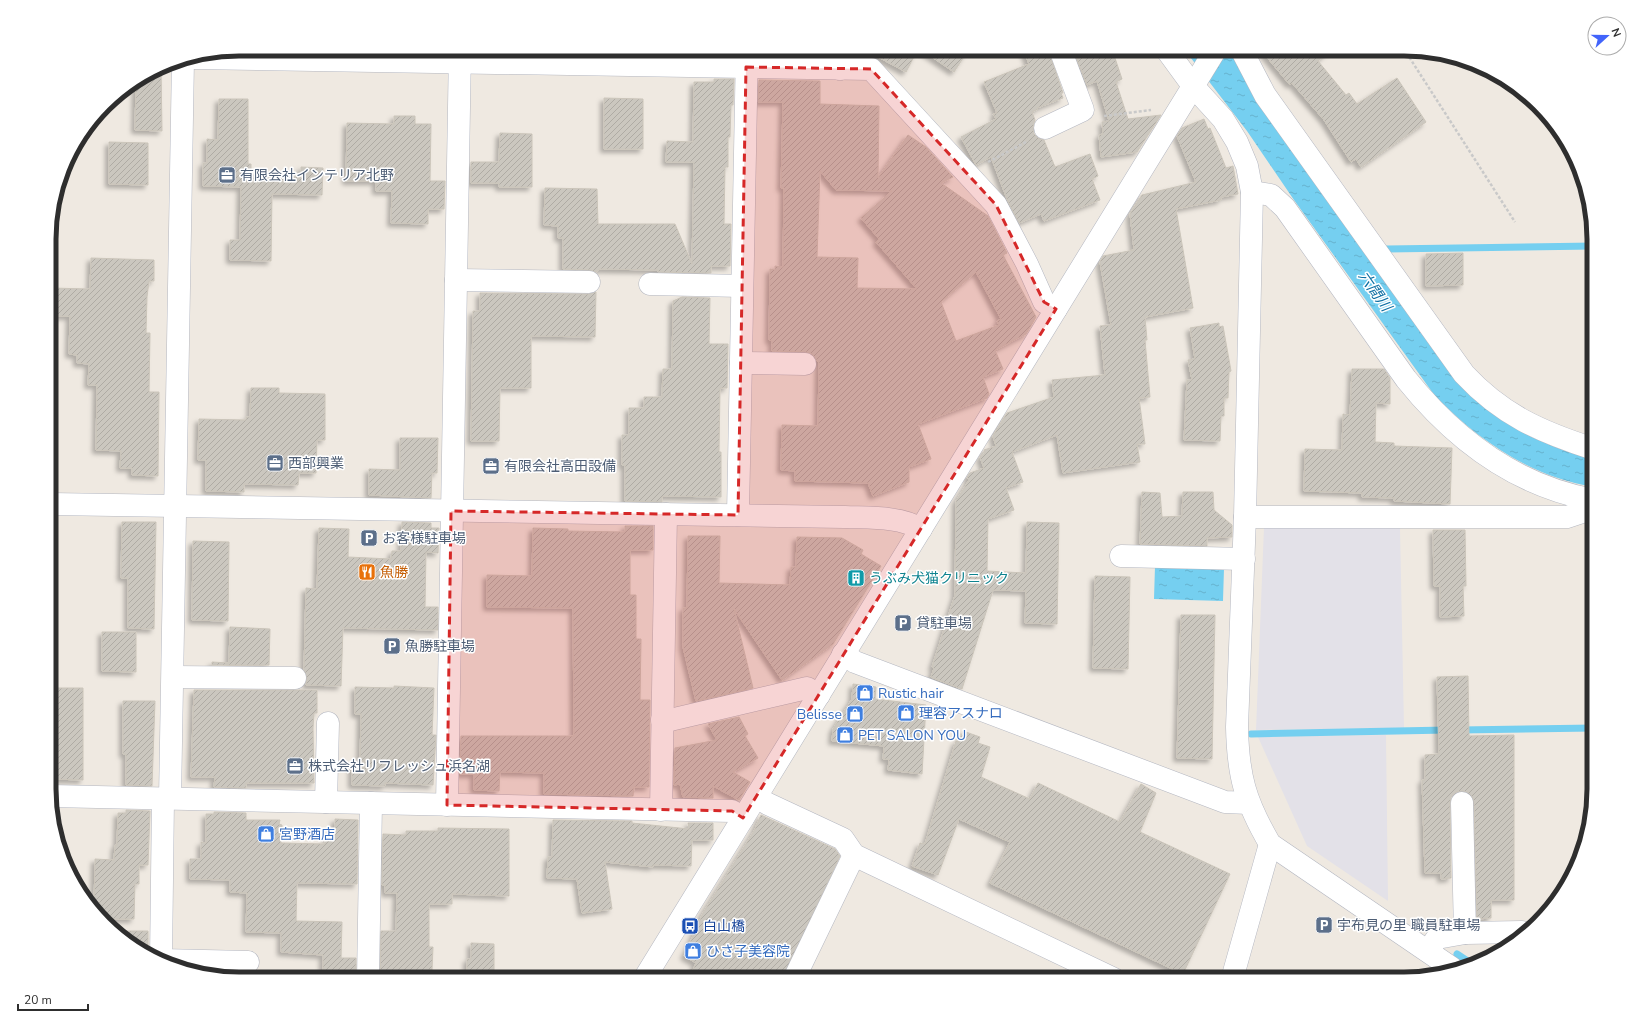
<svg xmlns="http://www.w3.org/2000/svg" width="1643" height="1028" viewBox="0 0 1643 1028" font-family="'Nunito Sans','Noto Sans JP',sans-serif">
<defs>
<pattern id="water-ripples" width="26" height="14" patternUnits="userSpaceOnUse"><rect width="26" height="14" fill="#75cff0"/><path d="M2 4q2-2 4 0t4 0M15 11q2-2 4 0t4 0" fill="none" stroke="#66b2ce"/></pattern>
<pattern id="building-hatch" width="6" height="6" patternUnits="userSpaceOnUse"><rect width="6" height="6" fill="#cbc7bf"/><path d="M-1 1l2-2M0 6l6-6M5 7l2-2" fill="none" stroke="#afaba4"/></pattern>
<filter id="shadow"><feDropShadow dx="-3.5" dy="3.5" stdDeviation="2" flood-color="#0004"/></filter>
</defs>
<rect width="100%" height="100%" fill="#efe9e1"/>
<g fill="#e3e1e8">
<path d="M1264 527 1400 528 1404 728 1256 730Z"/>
<path d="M1386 735 1388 901 1307 846 1258 737Z"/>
</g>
<g fill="url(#water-ripples)">
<path d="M1184 49H1228L1238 60 1256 101 1456 381C1498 425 1536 442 1594 460V487C1531 477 1478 440 1435 396L1294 200 1247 131Z"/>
<path d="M1155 566 1224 568 1223 601 1154 599Z"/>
</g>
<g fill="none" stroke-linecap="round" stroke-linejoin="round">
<g stroke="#75cff0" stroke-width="7">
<path d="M1387 249 1594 246"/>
<path d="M1460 730 1594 728"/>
<path d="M1251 734 1447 730"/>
<path d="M1457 954 1469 962"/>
</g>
</g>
<g fill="url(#building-hatch)" stroke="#cbc5ba" fill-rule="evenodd" filter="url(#shadow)">
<path d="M715 49H734V54H714Z"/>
<path d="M759 49H821V56L759 55Z"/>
<path d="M863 49H918L906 72Z"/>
<path d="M920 49H969L954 72Z"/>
<path d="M1023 49H1048L1063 93H1061L1063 98 1037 108 1038 109 1032 112 1035 120 1033 127 1034 134 1038 138 1044 140 1055 167 1090 154 1098 176 1092 179 1100 200 1044 221 1041 214 1019 223 1007 199 991 157 976 165 961 137 996 119 993 114 997 113 984 82 1029 64Z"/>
<path d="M1073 49H1112L1122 79 1116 82 1128 119 1161 115 1137 152 1101 157 1099 135 1103 134 1102 122 1109 121 1097 81 1087 85Z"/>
<path d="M1260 49H1332L1318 61 1346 95 1349 93 1357 104 1397 78 1426 122 1361 167 1356 159 1351 162 1324 120 1292 83 1290 85Z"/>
<path d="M161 67 162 131 135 130 136 83Z"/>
<path d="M714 79H734L733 105H731L730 137H728V167H725L724 224H731L730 266H711V273L658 272V270L600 269 596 272 589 270 563 269V238H558V226L544 225 545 188 597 189 598 224H675L692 264 694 162H666L667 141 693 142 694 82H714Z"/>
<path d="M759 80 820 81V104L879 106 878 178 908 135 926 147 953 177 941 183 988 216 1007 253 1003 255 1036 317 1026 334 995 350 1003 369 983 377 989 394 987 398 918 424 931 459 909 467V482L873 496 868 483 795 481V471L781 470 782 425 818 426 819 361H817L812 354 806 352 772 351V341L769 340 770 269 775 270V266L783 267 784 188H781L783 102H758ZM820 171 836 190 892 191 861 218 879 239 876 242 917 289 857 288 858 258 817 257ZM976 272 1001 319 997 321 999 325 956 341 941 302Z"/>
<path d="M604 98 643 99V149H604Z"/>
<path d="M219 99H248V164H251V175H301V167L323 168 322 195 272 194 271 261 230 260V240H240L241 187 203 186V163H207V139L218 140Z"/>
<path d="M394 116H415V124H431L430 181H445L444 209H428V224L391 223 392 191H376V181H346L347 123 394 124Z"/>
<path d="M1204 119 1208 129 1210 128 1226 168 1233 166 1238 194 1221 197V200L1176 209 1193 308 1145 317 1147 340H1145L1150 397 1139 398 1145 444H1137L1140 462 1063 473 1057 435 1012 452 1023 482 1006 488 1014 510 988 519 987 571 1026 573 1027 522 1059 523 1057 624 1025 623 1026 591 993 590 962 689 931 677 934 668 932 667 955 595 956 501 969 480 967 477 970 473 984 468 980 457 985 453 984 450 996 446 993 436 1007 413 1054 397 1052 380 1105 375 1100 326 1111 325 1100 262 1103 256 1134 250 1130 214 1142 195 1196 182 1177 136 1182 128Z"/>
<path d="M500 133 532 134V187H499V183H471V162H499Z"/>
<path d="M109 142 148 143V185L109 184Z"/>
<path d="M1463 253V285L1426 286V254Z"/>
<path d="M91 258 154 260V281H149L147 297 146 333H150L149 392H159L158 476 132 475V468H120L121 451 96 450 97 385H88L89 364 77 363V355L69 354 70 316H51V288L90 289Z"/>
<path d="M596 292 595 337 531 336V388H500L499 441H471L473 311H480V293L589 294Z"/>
<path d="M682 297 710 298 709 344H728L727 388H720L719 452H721V497L665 496 662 497V502L625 501V465H622V435H629V408H644V397H662L663 369H672L673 301Z"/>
<path d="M1219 323V327L1223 326 1231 371 1229 372 1228 398H1224V416H1221L1220 441 1184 440 1187 380H1192L1188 360 1195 359 1190 328Z"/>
<path d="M1352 369H1384L1390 378V404L1376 403 1375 442 1394 443V446L1452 448 1450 504 1394 501V498L1362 497V493L1304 491 1305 449 1342 450 1343 414 1350 415Z"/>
<path d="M251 388H279V393L325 394V440H317L316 473H299L298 485 244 484V492L206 491V460H198L199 419 246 420V417H250Z"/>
<path d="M400 438H438L437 473H432L431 498 369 495V469L400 470Z"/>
<path d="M1142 492 1160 493 1162 517 1182 516 1183 492H1213L1214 510 1232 525V537L1207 538V546L1140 544Z"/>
<path d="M122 522H156L154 629 128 628V578H121Z"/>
<path d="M402 522 431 523V528H439L438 553 426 552 425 607H438V630L343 628 341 686 306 685 307 678 304 670 306 588 317 589 319 528 349 529 348 557 391 559 392 551H401Z"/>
<path d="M625 526H653V550H630V595H636V639H641L640 700H650L649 787H634L633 796 544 794V773L500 772 499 791 474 790V774H460L461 736H574L573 608 487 607V575L532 576 533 528 568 529V531L625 532Z"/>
<path d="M1433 530H1465L1466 586H1463L1464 616 1440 617V586H1434Z"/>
<path d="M688 536H720L719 583 790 585 791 567H796L797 537 842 538 863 550 861 554 881 566 833 644 782 680 734 609 753 688 696 701 683 647V608H687Z"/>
<path d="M193 541 229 542 228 621 192 620Z"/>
<path d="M1095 576 1130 577 1128 669 1093 668Z"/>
<path d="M1181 615H1215L1212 759 1177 758Z"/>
<path d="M230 627 270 629 269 665H212V662L229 663Z"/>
<path d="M102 632H136V672L102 671Z"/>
<path d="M1468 676 1469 736 1514 735V900H1491V918L1477 919 1474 803 1472 796 1468 792 1461 791 1456 792 1451 797 1450 803 1451 878 1441 879V873H1425L1422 780H1425V755L1439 754 1437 677Z"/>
<path d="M853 684 876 687 875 699 926 705 922 774 888 770 889 759H883L884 746 832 741 833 729 852 699Z"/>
<path d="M394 686 434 688 432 735H436L433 785 385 783V786L352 785V762H360L361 714H355V687L394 688Z"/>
<path d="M55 688H83V780L53 779 51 699H55Z"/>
<path d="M194 690H317V713H314L313 728 314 783H246V788L214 787 215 777H191Z"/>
<path d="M123 701H155L152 786 126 785V754H123Z"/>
<path d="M739 717 748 734 745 736 758 758 733 772 750 782 739 800 713 786V798L683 797 680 784 674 785 675 748 717 740 708 724Z"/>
<path d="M963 731 980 737 978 743 990 747 981 777 1030 799 1038 783 1120 822 1141 784 1156 793 1140 832 1230 874 1183 974 990 883 1010 842 959 819 938 875 912 866 920 843 925 844 956 741 959 742Z"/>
<path d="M126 810 150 811 148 865H139V884H135L134 919H105L94 908 95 859 114 860 115 845H117L118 813H126Z"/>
<path d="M214 812 246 813V820H280L279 824 282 825 281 843 325 844V840H328L329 834H335V819L358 820 357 884 297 883 296 921 342 922 341 958H356V979H323V955L281 952V933L246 932 247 893 230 892V880L190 879V859H201V842L206 843V814H214Z"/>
<path d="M761 815 835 849 840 856 782 979H689L696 963 684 956 703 913 754 831Z"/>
<path d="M553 820 632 821V823L689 829 688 823H713V840H692L691 866 653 865V867L605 862 612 909 582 913 577 879 547 878 548 857H552Z"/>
<path d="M438 828 509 829V896L452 894V904H429V947H433L432 970H428V979H380L381 931H396L397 893H385V885H382L383 834 406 835V831H438Z"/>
<path d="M117 931H148V954L134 947Z"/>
<path d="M471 943 494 944V979H467V959H471Z"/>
</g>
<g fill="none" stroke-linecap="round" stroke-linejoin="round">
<defs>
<g id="minor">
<path d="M1166 49 1193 86 1223 119 1237 142 1247 166 1252 192 1245 517 1237 727C1238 776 1245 801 1270 844L1452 968"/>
<path d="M1241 49 1265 95 1464 374C1502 415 1541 432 1594 449"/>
<path d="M194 58 871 69 996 205 1027 264 1044 302 1056 309"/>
<path d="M840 69V49"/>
<path d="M1045 128 1083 110 1060 49"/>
<path d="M1252 192 1271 195 1285 208 1406 379C1455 440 1515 486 1594 500"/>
<path d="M456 280 589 282"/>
<path d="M650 284 742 286"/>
<path d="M741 363 805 364"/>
<path d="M51 504 845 517C869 518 900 516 921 529"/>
<path d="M738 515 747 49"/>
<path d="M1245 517H1567L1594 508"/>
<path d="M1121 556 1244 559"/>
<path d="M843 654 855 662 1225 802 1249 803"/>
<path d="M173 677 295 678"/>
<path d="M662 720H670L807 688 819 695"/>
<path d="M51 796 732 811 743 818"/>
<path d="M756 797 768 804 843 839 854 855 1114 979"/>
<path d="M170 799 183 60"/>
<path d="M326 802 328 723"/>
<path d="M1462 803 1465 933"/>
<path d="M447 805 460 49"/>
<path d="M661 810 666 514"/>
<path d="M1428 951 1437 938 1465 933 1522 932"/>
<path d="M161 960 163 799"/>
<path d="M161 960 248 962"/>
<path d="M368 979 371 803"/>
<path d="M644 979 1216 49"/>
<path d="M794 979 854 855"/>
<path d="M1232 979 1270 844"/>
</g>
</defs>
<use href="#minor" stroke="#b4b7c1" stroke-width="23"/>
<g stroke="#c9c9c9" stroke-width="2.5" stroke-dasharray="3 2" stroke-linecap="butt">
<path d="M1404 49 1515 222"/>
<path d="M1104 116 1151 110"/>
<path d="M988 162 1028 141"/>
</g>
<use href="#minor" stroke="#fff" stroke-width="22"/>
</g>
<path fill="#d62828" fill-opacity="0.2" stroke="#d62828" stroke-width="3" stroke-dasharray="8 5" stroke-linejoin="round" d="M746 67 871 69 996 205 1044 302 1056 309 743 818 732 811 447 805 451 511 738 515Z"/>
<defs>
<symbol id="office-square" viewBox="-11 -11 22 22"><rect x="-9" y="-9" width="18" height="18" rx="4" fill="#5c6f8a" stroke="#fff"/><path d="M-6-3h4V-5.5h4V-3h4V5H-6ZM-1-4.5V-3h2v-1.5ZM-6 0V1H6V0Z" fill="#fff"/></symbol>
<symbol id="parking-square" viewBox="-11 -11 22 22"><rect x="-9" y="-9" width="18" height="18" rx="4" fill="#5c6f8a" stroke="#fff"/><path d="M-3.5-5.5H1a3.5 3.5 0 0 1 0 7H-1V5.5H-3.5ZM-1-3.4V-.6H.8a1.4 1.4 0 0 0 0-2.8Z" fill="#fff"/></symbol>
<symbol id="restaurant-square" viewBox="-11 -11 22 22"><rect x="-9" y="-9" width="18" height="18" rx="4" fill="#e8710a" stroke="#fff"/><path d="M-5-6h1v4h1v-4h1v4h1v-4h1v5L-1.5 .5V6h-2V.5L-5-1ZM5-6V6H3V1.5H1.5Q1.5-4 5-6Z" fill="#fff"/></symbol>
<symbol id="building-square" viewBox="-11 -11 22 22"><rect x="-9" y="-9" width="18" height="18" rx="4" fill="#0f9aa8" stroke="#fff"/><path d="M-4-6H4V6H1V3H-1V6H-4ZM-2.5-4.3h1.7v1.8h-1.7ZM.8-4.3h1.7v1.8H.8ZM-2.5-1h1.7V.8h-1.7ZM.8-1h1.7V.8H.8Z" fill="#fff"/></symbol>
<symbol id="shop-square" viewBox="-11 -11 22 22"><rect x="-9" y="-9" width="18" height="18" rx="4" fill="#3f7fe0" stroke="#fff"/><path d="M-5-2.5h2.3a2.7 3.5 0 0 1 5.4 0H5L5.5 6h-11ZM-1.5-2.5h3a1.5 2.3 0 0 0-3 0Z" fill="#fff"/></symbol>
<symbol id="bus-square" viewBox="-11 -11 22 22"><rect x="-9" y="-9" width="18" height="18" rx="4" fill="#1a4fb4" stroke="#fff"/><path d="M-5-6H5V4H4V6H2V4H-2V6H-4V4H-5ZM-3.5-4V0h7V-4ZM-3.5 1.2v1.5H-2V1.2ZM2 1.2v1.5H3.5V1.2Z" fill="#fff"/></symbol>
</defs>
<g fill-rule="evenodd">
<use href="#office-square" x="217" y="165" width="20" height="20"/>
<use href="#office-square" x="265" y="453" width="20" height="20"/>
<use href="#office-square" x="481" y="456" width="20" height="20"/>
<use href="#parking-square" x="359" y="528" width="20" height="20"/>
<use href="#restaurant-square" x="357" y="562" width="20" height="20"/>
<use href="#building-square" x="846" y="568" width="20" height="20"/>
<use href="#parking-square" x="893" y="613" width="20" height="20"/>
<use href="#parking-square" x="382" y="636" width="20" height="20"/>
<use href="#shop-square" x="855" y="683" width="20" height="20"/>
<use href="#shop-square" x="896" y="703" width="20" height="20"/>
<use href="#shop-square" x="845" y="704" width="20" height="20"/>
<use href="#shop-square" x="835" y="725" width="20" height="20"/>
<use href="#office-square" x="285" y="756" width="20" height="20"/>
<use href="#shop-square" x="256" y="824" width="20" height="20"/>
<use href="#parking-square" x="1314" y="915" width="20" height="20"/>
<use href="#bus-square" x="680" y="916" width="20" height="20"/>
<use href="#shop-square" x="683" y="941" width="20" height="20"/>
</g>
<g text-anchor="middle" stroke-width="3" stroke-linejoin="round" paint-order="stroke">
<g font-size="14" fill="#4e5e75" stroke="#fff" text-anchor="start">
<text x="240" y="180">有限会社インテリア北野</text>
<text x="288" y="468">西部興業</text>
<text x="504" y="471">有限会社高田設備</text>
<text x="382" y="543">お客様駐車場</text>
<text x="916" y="628">貸駐車場</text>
<text x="405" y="651">魚勝駐車場</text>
<text x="308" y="771">株式会社リフレッシュ浜名湖</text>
<text x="1337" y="930">宇布見の里 職員駐車場</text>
</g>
<g font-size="14" fill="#c56008" stroke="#fff" text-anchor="start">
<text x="380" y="577">魚勝</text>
</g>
<g font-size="14" fill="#0d838f" stroke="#fff" text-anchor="start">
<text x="869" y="583">うぶみ犬猫クリニック</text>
</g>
<g font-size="14" fill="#366cbe" stroke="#fff" text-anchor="start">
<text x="878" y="698">Rustic hair</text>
<text x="919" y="718">理容アスナロ</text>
<text x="842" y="719" text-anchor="end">Belisse</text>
<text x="858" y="740">PET SALON YOU</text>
<text x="279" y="839">宮野酒店</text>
<text x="706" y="956">ひさ子美容院</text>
</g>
<g font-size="14" fill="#164399" stroke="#fff" text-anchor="start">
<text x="703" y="931">白山橋</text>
</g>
<g font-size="15" font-style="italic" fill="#0d6fa3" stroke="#fff">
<text transform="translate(1375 291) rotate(55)" y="5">六間川</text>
</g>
</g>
<path d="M0 0H1643V1028H0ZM239 56H1404A183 183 0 0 1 1587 239V789A183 183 0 0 1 1404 972H239A183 183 0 0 1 56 789V239A183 183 0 0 1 239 56Z" fill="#fff" fill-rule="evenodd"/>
<path fill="none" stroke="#2e2e2e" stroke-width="5" d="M239 56H1404A183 183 0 0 1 1587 239V789A183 183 0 0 1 1404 972H239A183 183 0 0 1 56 789V239A183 183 0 0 1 239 56Z"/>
<g transform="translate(1607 36) rotate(69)"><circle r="19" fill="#ffffff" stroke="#ababab"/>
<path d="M0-3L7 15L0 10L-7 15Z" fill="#4264fb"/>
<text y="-6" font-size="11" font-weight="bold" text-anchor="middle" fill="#2e2e2e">N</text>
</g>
<path d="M18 1004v6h70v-6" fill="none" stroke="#2e2e2e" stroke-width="2"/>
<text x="24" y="1004" font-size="12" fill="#2e2e2e" stroke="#ffffff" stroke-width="3" paint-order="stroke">20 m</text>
</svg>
